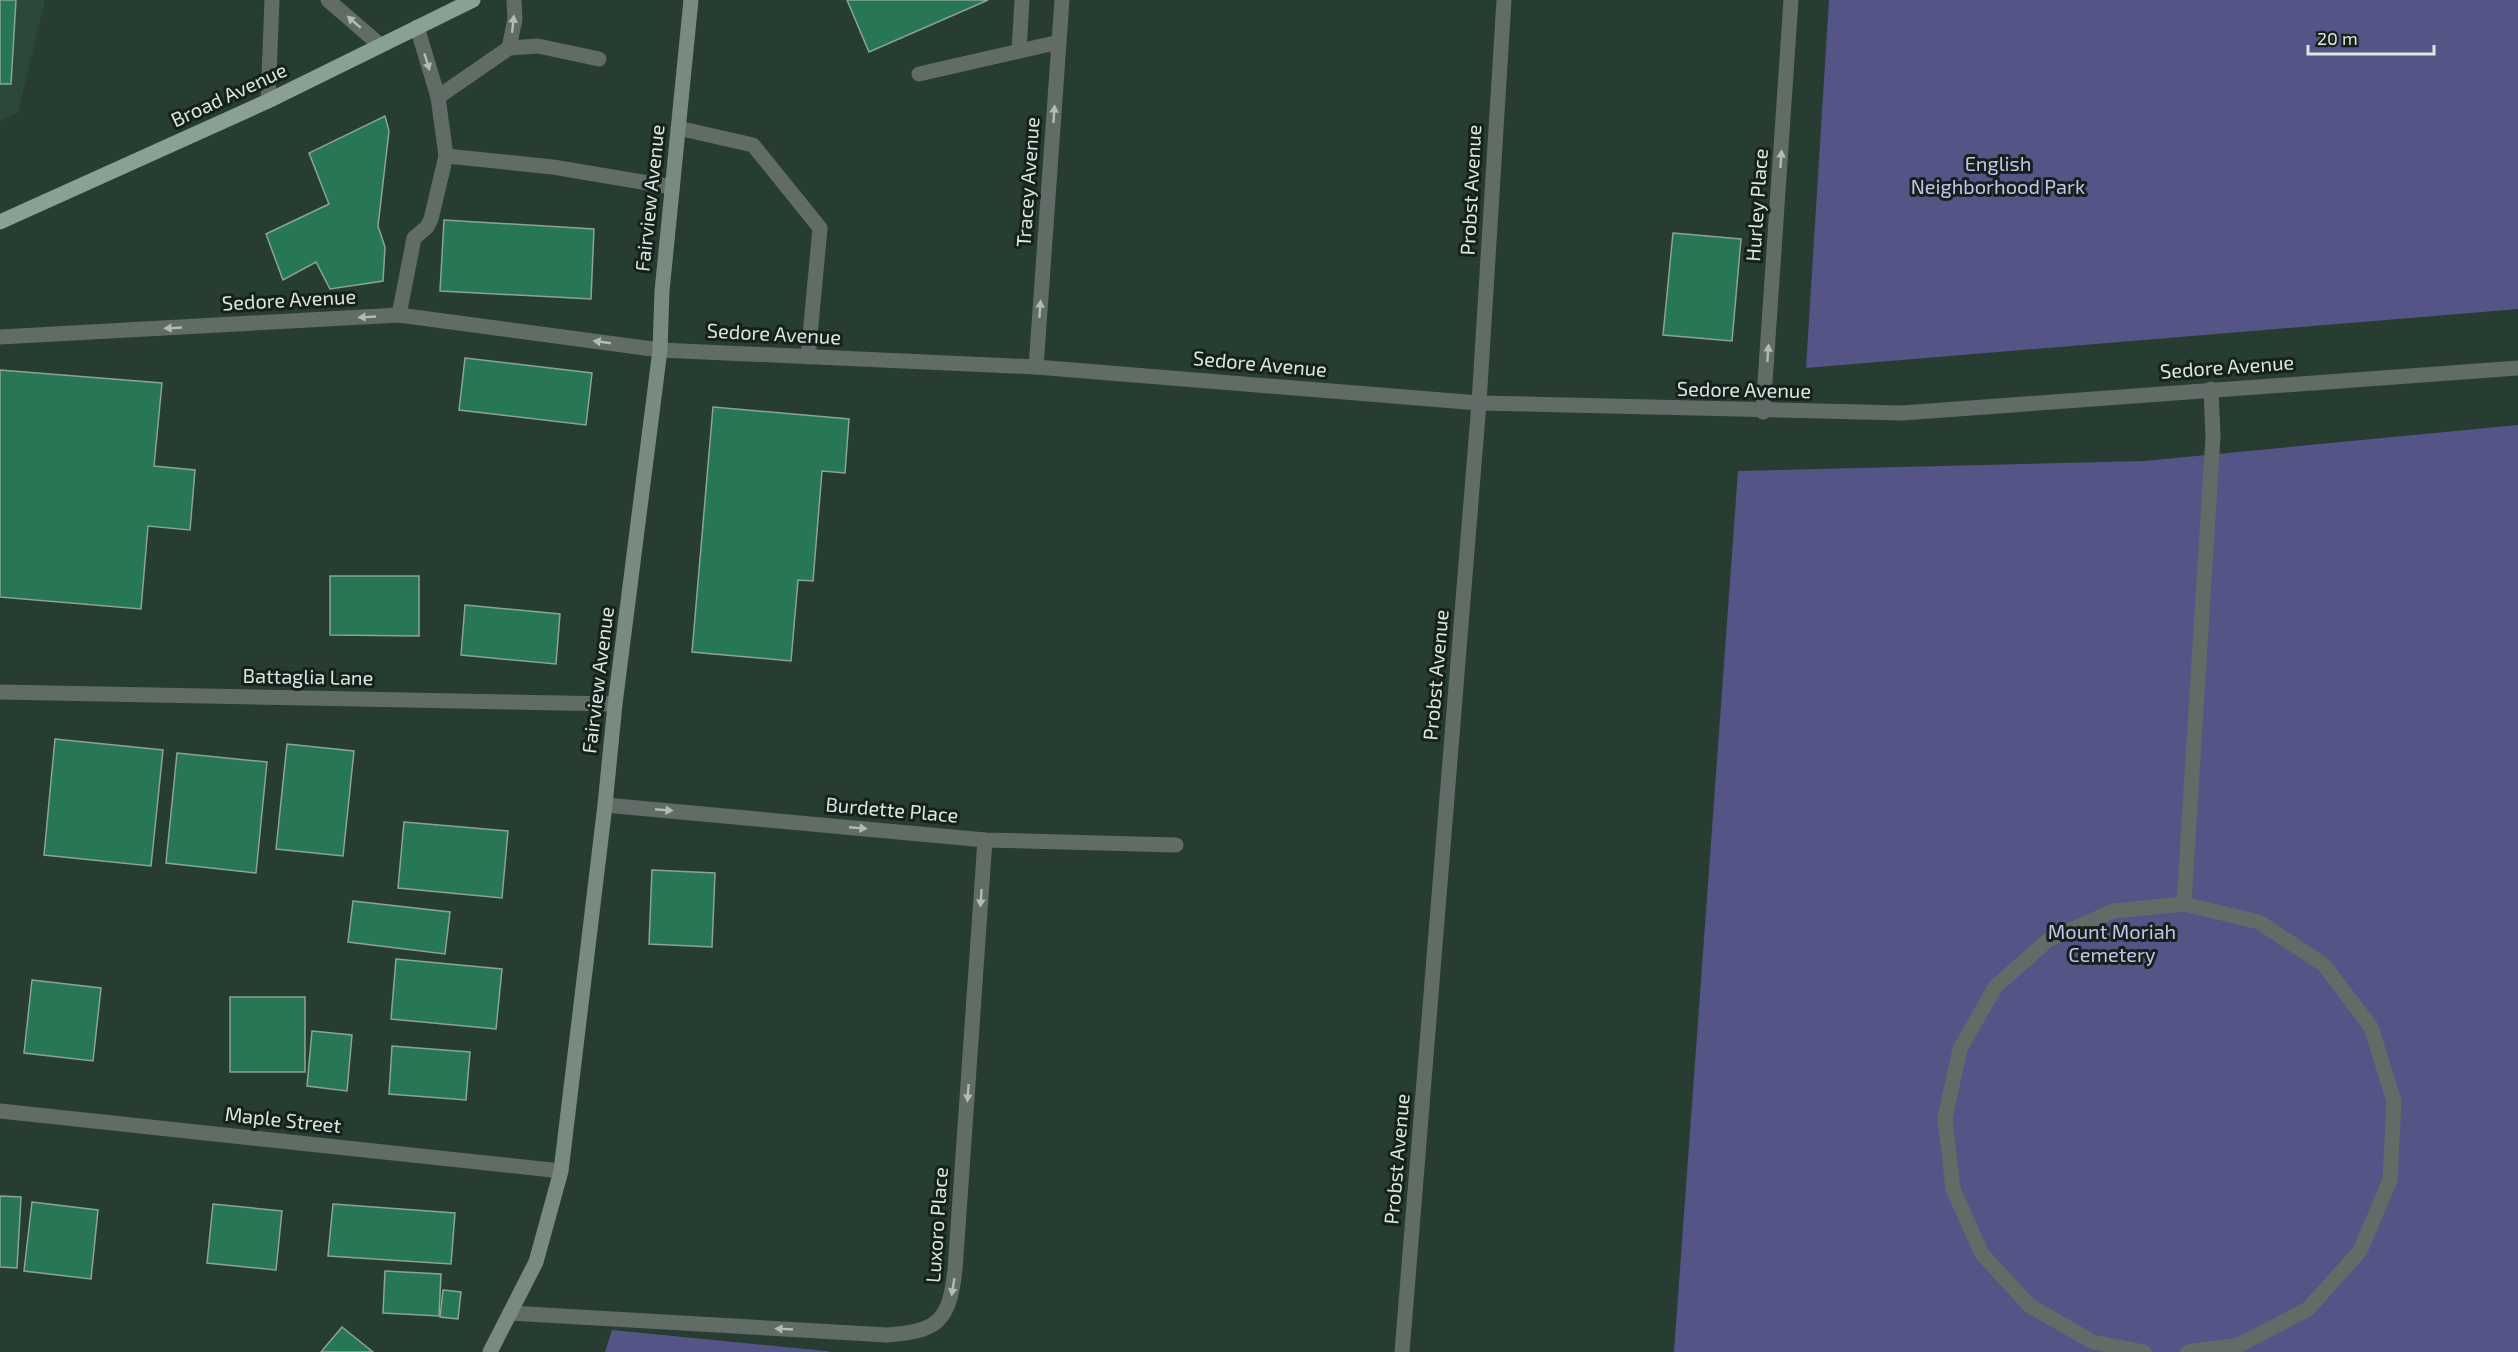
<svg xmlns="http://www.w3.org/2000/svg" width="2518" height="1352" viewBox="0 0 2518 1352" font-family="'Exo 2',sans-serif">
<rect width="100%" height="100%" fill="#273d31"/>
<path fill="#2b4839" d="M0 0H45L18 112 0 121Z"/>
<g fill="#555487">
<path d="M1829 0H2518V309L1806 368Z"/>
<path d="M2518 425V1352H1674L1738 471 2144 461Z"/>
<path d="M612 1330 826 1351 830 1352H605Z"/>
</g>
<g fill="#287754" stroke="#8ba496" stroke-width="1.5">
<path d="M0 0H16L11 84H0Z"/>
<path d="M847 0H988L869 52Z"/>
<path d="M385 116 389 131 378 226 385 247 383 281 330 289 316 262 283 280 266 234 329 204 309 153Z"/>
<path d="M444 220 594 229 591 299 440 291Z"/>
<path d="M1673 233 1741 239 1732 341 1663 335Z"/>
<path d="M465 358 592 373 586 425 459 410Z"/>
<path d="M0 370 162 383 154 466 195 470 190 530 148 526 141 609 0 597Z"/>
<path d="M713 407 849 419 845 473 822 471 813 581 798 580 791 661 692 652Z"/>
<path d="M330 576H419V636L330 635Z"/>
<path d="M465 605 560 614 556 664 461 655Z"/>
<path d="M55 739 163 750 151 866 44 855Z"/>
<path d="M287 744 354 751 343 856 276 849Z"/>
<path d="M177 753 267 762 256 873 166 863Z"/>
<path d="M404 822 508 831 502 898 398 888Z"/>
<path d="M652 870 715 873 712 947 649 944Z"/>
<path d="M353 901 450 912 445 954 348 942Z"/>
<path d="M396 959 502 969 496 1029 391 1019Z"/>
<path d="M32 980 101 988 93 1061 24 1053Z"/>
<rect x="230" y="997" width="75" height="75"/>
<path d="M312 1031 352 1035 347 1091 307 1086Z"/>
<path d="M392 1046 470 1052 466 1100 389 1094Z"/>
<path d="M0 1196 21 1197 17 1268 0 1267Z"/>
<path d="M32 1202 98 1210 91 1279 24 1271Z"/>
<path d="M213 1204 282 1211 276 1270 207 1263Z"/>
<path d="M333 1204 455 1213 451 1264 328 1256Z"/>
<path d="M385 1271 441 1274 439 1316 383 1313Z"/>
<path d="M443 1290 461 1292 458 1319 440 1317Z"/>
<path d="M342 1327 373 1352H321Z"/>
</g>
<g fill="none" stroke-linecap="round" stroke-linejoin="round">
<g stroke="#626c66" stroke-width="15">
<path d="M328 0 380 45"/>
<path d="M509 48 515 19 514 0"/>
<path d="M1019 51 1022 0"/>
<path d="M919 74 1059 42"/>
<path d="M438 97 509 48 538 46 599 59"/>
<path d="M268 101 272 0"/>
<path d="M678 128 753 145 820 228 808 357"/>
<path d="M446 156 553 167 672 187"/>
<path d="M399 315 414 238 427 227 431 219 446 156 438 97 417 27"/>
<path d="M2184 904 2213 437 2211 389"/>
<path d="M2144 1352 2093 1342 2030 1306 1982 1254 1953 1189 1945 1118 1960 1049 1995 987 2048 940 2113 911 2184 904 2259 922 2324 965 2371 1027 2394 1101 2390 1180 2360 1251 2308 1309 2239 1345 2188 1352"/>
</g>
<g stroke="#626c66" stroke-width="15">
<path d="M0 337 399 315 660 350 1036 367 1479 403 1902 413 2518 368"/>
<path d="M1036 367 1062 0"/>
<path d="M1763 412 1791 0"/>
<path d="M0 692 615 704"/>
<path d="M605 805 985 840 1176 845"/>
<path d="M0 1111 561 1171"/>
<path d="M510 1313 887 1335C938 1331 949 1322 955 1270L985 840"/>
<path d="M1402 1352 1479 403 1504 0"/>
</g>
<path stroke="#798a80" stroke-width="15" d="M490 1352 536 1262 561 1171 605 805 615 704 660 350 662 291 691 0"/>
<path stroke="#8ba094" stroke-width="15" d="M0 222 268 101 473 0"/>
</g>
<defs><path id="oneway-solid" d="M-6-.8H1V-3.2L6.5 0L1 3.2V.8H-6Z" transform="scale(1.5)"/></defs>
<g fill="#b0bcb5">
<use href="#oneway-solid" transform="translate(354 22) rotate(-139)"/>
<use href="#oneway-solid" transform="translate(513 24) rotate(-84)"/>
<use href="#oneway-solid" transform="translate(427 62) rotate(73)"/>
<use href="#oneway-solid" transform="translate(1054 114) rotate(-86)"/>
<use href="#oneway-solid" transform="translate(1781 159) rotate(-86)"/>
<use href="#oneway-solid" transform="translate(1040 309) rotate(-86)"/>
<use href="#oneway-solid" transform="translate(367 317) rotate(177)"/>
<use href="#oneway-solid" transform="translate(173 328) rotate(177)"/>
<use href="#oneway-solid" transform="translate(602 342) rotate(-172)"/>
<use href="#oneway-solid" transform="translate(1768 353) rotate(-86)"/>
<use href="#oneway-solid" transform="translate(664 810) rotate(5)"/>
<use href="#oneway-solid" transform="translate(858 828) rotate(5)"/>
<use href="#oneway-solid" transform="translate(981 898) rotate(94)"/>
<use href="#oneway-solid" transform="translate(968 1093) rotate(94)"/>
<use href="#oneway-solid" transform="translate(953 1287) rotate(99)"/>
<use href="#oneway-solid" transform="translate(784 1329) rotate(-177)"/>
</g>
<g text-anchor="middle" stroke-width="6" stroke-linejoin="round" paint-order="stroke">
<g font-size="20" fill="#dae7e0" stroke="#17211c">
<text transform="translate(229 95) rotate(-25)" y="7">Broad Avenue</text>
<text transform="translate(1028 182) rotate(-86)" y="7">Tracey Avenue</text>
<text transform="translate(1471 190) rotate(-87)" y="7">Probst Avenue</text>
<text transform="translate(650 198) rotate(-84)" y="7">Fairview Avenue</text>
<text transform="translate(1757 205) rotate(-86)" y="7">Hurley Place</text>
<text transform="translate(289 300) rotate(-3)" y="7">Sedore Avenue</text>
<text transform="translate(774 334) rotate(3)" y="7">Sedore Avenue</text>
<text transform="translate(1260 364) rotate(5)" y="7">Sedore Avenue</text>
<text transform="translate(2227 367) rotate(-4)" y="7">Sedore Avenue</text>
<text transform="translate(1744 390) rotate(1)" y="7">Sedore Avenue</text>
<text transform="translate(1436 675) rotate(-85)" y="7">Probst Avenue</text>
<text transform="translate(308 677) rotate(1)" y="7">Battaglia Lane</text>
<text transform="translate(598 680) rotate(-83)" y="7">Fairview Avenue</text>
<text transform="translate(892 810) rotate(5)" y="7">Burdette Place</text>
<text transform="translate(283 1120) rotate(6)" y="7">Maple Street</text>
<text transform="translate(1397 1159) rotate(-85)" y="7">Probst Avenue</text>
<text transform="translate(937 1225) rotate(-86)" y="7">Luxoro Place</text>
</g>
<g font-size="20" fill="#c3c4ef" stroke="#17211c">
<text x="1998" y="171">English<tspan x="1998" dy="23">Neighborhood Park</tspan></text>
<text x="2112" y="939">Mount Moriah<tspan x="2112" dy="23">Cemetery</tspan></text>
</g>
</g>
<path d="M2308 45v9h126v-9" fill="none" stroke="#dae7e0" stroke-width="3"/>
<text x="2317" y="45" font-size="18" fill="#dae7e0" stroke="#17211c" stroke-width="4.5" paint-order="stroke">20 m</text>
</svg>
